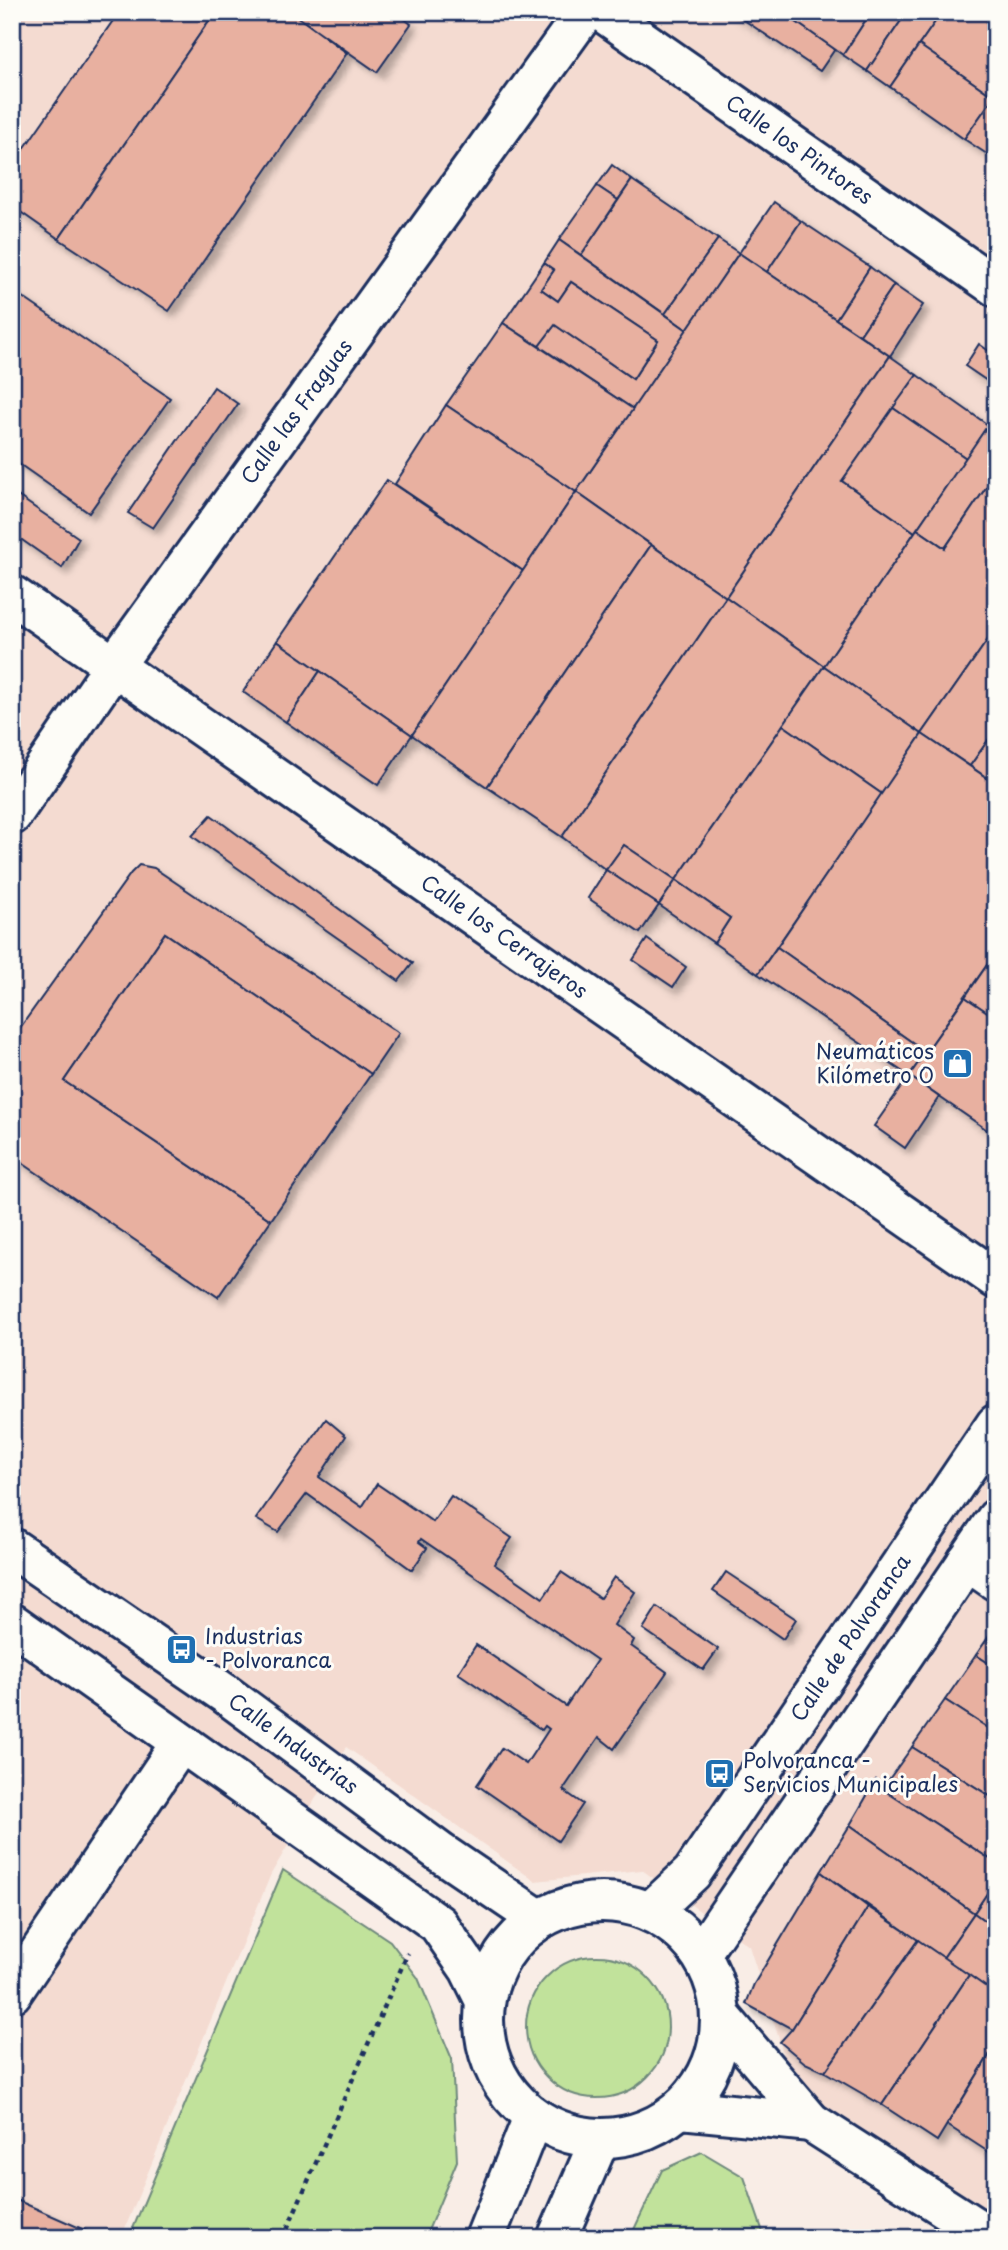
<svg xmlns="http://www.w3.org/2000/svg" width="1008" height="2250" viewBox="0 0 1008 2250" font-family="'Playpen Sans',sans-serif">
<defs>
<filter id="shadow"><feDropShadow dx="6" dy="6" stdDeviation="3.5" flood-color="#0004"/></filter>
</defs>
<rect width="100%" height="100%" fill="#f9ede6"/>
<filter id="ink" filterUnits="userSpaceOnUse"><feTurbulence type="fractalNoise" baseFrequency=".0143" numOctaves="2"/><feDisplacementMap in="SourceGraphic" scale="14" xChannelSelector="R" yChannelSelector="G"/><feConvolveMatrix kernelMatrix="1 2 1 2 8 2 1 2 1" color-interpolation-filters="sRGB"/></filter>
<g filter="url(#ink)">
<path fill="#f4dbd1" d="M12 12H996V2226L793 2100 780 2042 749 1946 642 1870 535 1881 346 1747 271 1874 121 2238H12Z"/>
<g fill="#c1e29b" stroke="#6e887c" stroke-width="2">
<path d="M283 1870 390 1941 418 1978 452 2059 457 2161 425 2238H129Z"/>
<circle cx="597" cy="2027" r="71"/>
<path d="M702 2152 744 2177 765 2238H630L662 2170Z"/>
</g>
<g fill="#e8b0a0" stroke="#1b2f5e" stroke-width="2" filter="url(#shadow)">
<path d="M119 12H215L59 239 12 206V166Z"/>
<path d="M215 12H291L347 53 169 311 59 239Z"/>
<path d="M291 12H395L411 24 377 72Z"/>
<path d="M732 12H782L835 49 820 71Z"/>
<path d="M782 12H871L843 55Z"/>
<path d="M871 12H907L867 71 843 55Z"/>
<path d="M907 12H942L890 87 867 71Z"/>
<path d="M942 12H996L994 97 919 45Z"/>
<path d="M919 45 994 97 964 139 890 87Z"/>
<path d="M996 94V160L964 139Z"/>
<path d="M612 165 632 180 618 200 597 186Z"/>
<path d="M632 180 718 239 665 314 581 255Z"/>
<path d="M597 186 618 200 581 255 559 240Z"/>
<path d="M774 202 801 221 767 272 739 253Z"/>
<path d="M801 221 870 267 836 319 767 272Z"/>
<path d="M718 239 739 253 687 330 665 314Z"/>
<path d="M559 240 687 330 633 409 539 346 555 325 633 379 658 340 571 282 558 301 541 289 554 270 544 263Z"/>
<path d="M739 253 890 356 726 597 576 492Z"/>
<path d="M544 263 554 270 541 289 558 301 571 282 658 340 633 379 555 325 539 346 503 323Z"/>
<path d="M870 267 894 285 860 335 836 319Z"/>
<path d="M894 285 923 305 890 356 860 335Z"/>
<path d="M12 290 170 398 89 513 12 459Z"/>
<path d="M503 323 633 409 576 492 446 405Z"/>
<path d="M979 344 996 356V387L965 366Z"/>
<path d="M890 356 917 375 842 481 915 532 824 666 726 597Z"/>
<path d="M917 375 988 425 966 458 893 408Z"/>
<path d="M214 387 238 404 153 528 128 513Z"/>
<path d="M446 405 576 492 523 571 395 484Z"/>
<path d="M893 408 966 458 915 532 842 481Z"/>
<path d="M988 425 996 430V473L945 548 917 529Z"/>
<path d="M996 473V628L922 734 824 666 917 529 945 548Z"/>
<path d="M387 480 523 571 412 735 277 641Z"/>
<path d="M12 492 79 538 62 568 12 533Z"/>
<path d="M576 492 651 545 487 787 412 735Z"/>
<path d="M651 545 726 597 562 837 487 787Z"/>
<path d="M726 597 824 666 676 880 624 845 606 870 562 837Z"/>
<path d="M996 628V729L970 766 922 734Z"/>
<path d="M277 641 320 671 286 722 243 692Z"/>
<path d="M824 666 922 734 882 794 783 725Z"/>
<path d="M320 671 412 735 378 785 286 722Z"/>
<path d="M783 725 882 794 758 974 714 943 730 918 676 880Z"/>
<path d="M996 729V784L970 766Z"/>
<path d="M922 734 996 784V952L926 1052 777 947Z"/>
<path d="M211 815 413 963 399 981 192 836Z"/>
<path d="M624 845 676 880 659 905 606 870Z"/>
<path d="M139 865 154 868 399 1033 371 1074 165 933 64 1081 271 1220 218 1297 12 1156V1039L131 873Z"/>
<path d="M606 870 659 905 640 933 588 898Z"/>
<path d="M676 880 730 918 714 943 659 905Z"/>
<path d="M165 933 371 1074 271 1220 64 1081Z"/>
<path d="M647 939 686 967 673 987 633 960Z"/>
<path d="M777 947 926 1052 909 1076 758 974Z"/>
<path d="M996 952V1012L993 1016 965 997Z"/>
<path d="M965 997 996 1018V1136L909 1076Z"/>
<path d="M909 1076 939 1097 905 1148 874 1126Z"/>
<path d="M326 1419 346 1436 319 1477 362 1507 377 1484 433 1522 451 1496 512 1538 494 1564 543 1598 561 1572 600 1598 614 1577 635 1592 614 1625 634 1640 631 1646 667 1672 614 1749 599 1737 563 1790 583 1804 558 1841 477 1785 502 1748 526 1764 549 1729 545 1726 542 1730 458 1673 476 1645 566 1706 597 1660 421 1539 419 1542 427 1548 412 1570 307 1494 278 1532 256 1519Z"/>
<path d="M726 1572 796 1619 783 1639 713 1591Z"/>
<path d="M657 1607 718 1649 703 1670 643 1629Z"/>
<path d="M996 1626V1668L976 1655Z"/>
<path d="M976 1655 996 1668V1733L945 1700Z"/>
<path d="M945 1700 996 1733V1800L912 1747Z"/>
<path d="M912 1747 996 1800V1863L882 1789Z"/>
<path d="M876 1780 882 1789 996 1863V1880L974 1913 850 1825Z"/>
<path d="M850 1825 974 1913 943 1958 821 1872Z"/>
<path d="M821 1872 868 1907 792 2029 746 2004 754 1984Z"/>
<path d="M996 1880V1929L974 1913Z"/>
<path d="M868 1907 918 1940 825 2072 805 2063 780 2042 792 2029Z"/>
<path d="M974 1913 996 1929V1994L943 1958Z"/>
<path d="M918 1940 969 1975 882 2105 825 2072Z"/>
<path d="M969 1975 996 1994V2044L937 2141 882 2105Z"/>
<path d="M996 2044V2154L993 2155 947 2125Z"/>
<path d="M12 2198 96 2235 95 2238H12Z"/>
</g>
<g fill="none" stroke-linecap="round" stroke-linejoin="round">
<defs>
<g id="minor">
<path d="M602 12 996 287"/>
<path d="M12 595 996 1279"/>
<path d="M12 815 114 666 585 12"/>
<path d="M12 1548 224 1693 441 1853 537 1918"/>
<path d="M967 1561 996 1581"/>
<path d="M12 1623 438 1924 469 1969 483 1997"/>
<circle cx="602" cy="2020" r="118"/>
<path d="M650 1912 692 1873 996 1424"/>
<path d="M702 1952 996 1519"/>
<path d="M12 1993 180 1744"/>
<path d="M720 2015 811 2122 992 2238"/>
<path d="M681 2109 811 2122"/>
<path d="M485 2238 533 2117"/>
<path d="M557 2238 600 2139"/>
</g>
</defs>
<use href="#minor" stroke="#1b2f5e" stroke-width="44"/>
<path stroke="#1b2f5e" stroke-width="4.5" stroke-dasharray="5 5" stroke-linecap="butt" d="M283 2238 408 1953"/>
<use href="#minor" stroke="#fdfcf7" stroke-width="38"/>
</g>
</g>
<defs>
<symbol id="shop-square" viewBox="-11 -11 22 22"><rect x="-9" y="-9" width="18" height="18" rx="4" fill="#1f6fb2" stroke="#fdfcf7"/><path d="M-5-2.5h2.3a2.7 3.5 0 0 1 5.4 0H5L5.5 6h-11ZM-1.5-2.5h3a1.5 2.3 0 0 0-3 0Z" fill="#fff"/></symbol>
<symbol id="bus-square" viewBox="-11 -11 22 22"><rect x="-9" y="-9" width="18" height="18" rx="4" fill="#1f6fb2" stroke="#fdfcf7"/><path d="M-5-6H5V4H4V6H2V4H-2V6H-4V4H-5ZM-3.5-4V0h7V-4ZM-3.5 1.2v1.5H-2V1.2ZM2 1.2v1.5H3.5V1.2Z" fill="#fff"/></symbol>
</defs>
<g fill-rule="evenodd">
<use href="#shop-square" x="940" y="1046" width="35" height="35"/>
<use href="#bus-square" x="164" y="1632" width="35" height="35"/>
<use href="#bus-square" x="702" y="1756" width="35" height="35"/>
</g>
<g text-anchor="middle" stroke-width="6" stroke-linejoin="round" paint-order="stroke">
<g font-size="21" fill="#1b2f5e" stroke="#fdfcf7">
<text transform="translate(799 150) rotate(35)" y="7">Calle los Pintores</text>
<text transform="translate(297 412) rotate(-54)" y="7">Calle las Fraguas</text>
<text transform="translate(504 937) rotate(35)" y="7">Calle los Cerrajeros</text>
<text transform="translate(851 1638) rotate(-56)" y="7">Calle de Polvoranca</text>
<text transform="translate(293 1744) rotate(36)" y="7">Calle Industrias</text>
</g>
<g font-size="21" fill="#1b2f5e" stroke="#fdfcf7" text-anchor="start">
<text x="934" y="1059" text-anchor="end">Neumáticos<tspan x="934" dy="24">Kilómetro 0</tspan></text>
<text x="205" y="1644">Industrias<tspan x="205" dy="24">- Polvoranca</tspan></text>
<text x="743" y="1768">Polvoranca -<tspan x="743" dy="24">Servicios Municipales</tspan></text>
</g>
</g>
<rect width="1008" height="2250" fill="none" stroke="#fdfcf7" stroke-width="42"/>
<rect x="21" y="21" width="966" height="2208" fill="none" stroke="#1b2f5e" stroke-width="2.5" filter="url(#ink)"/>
</svg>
